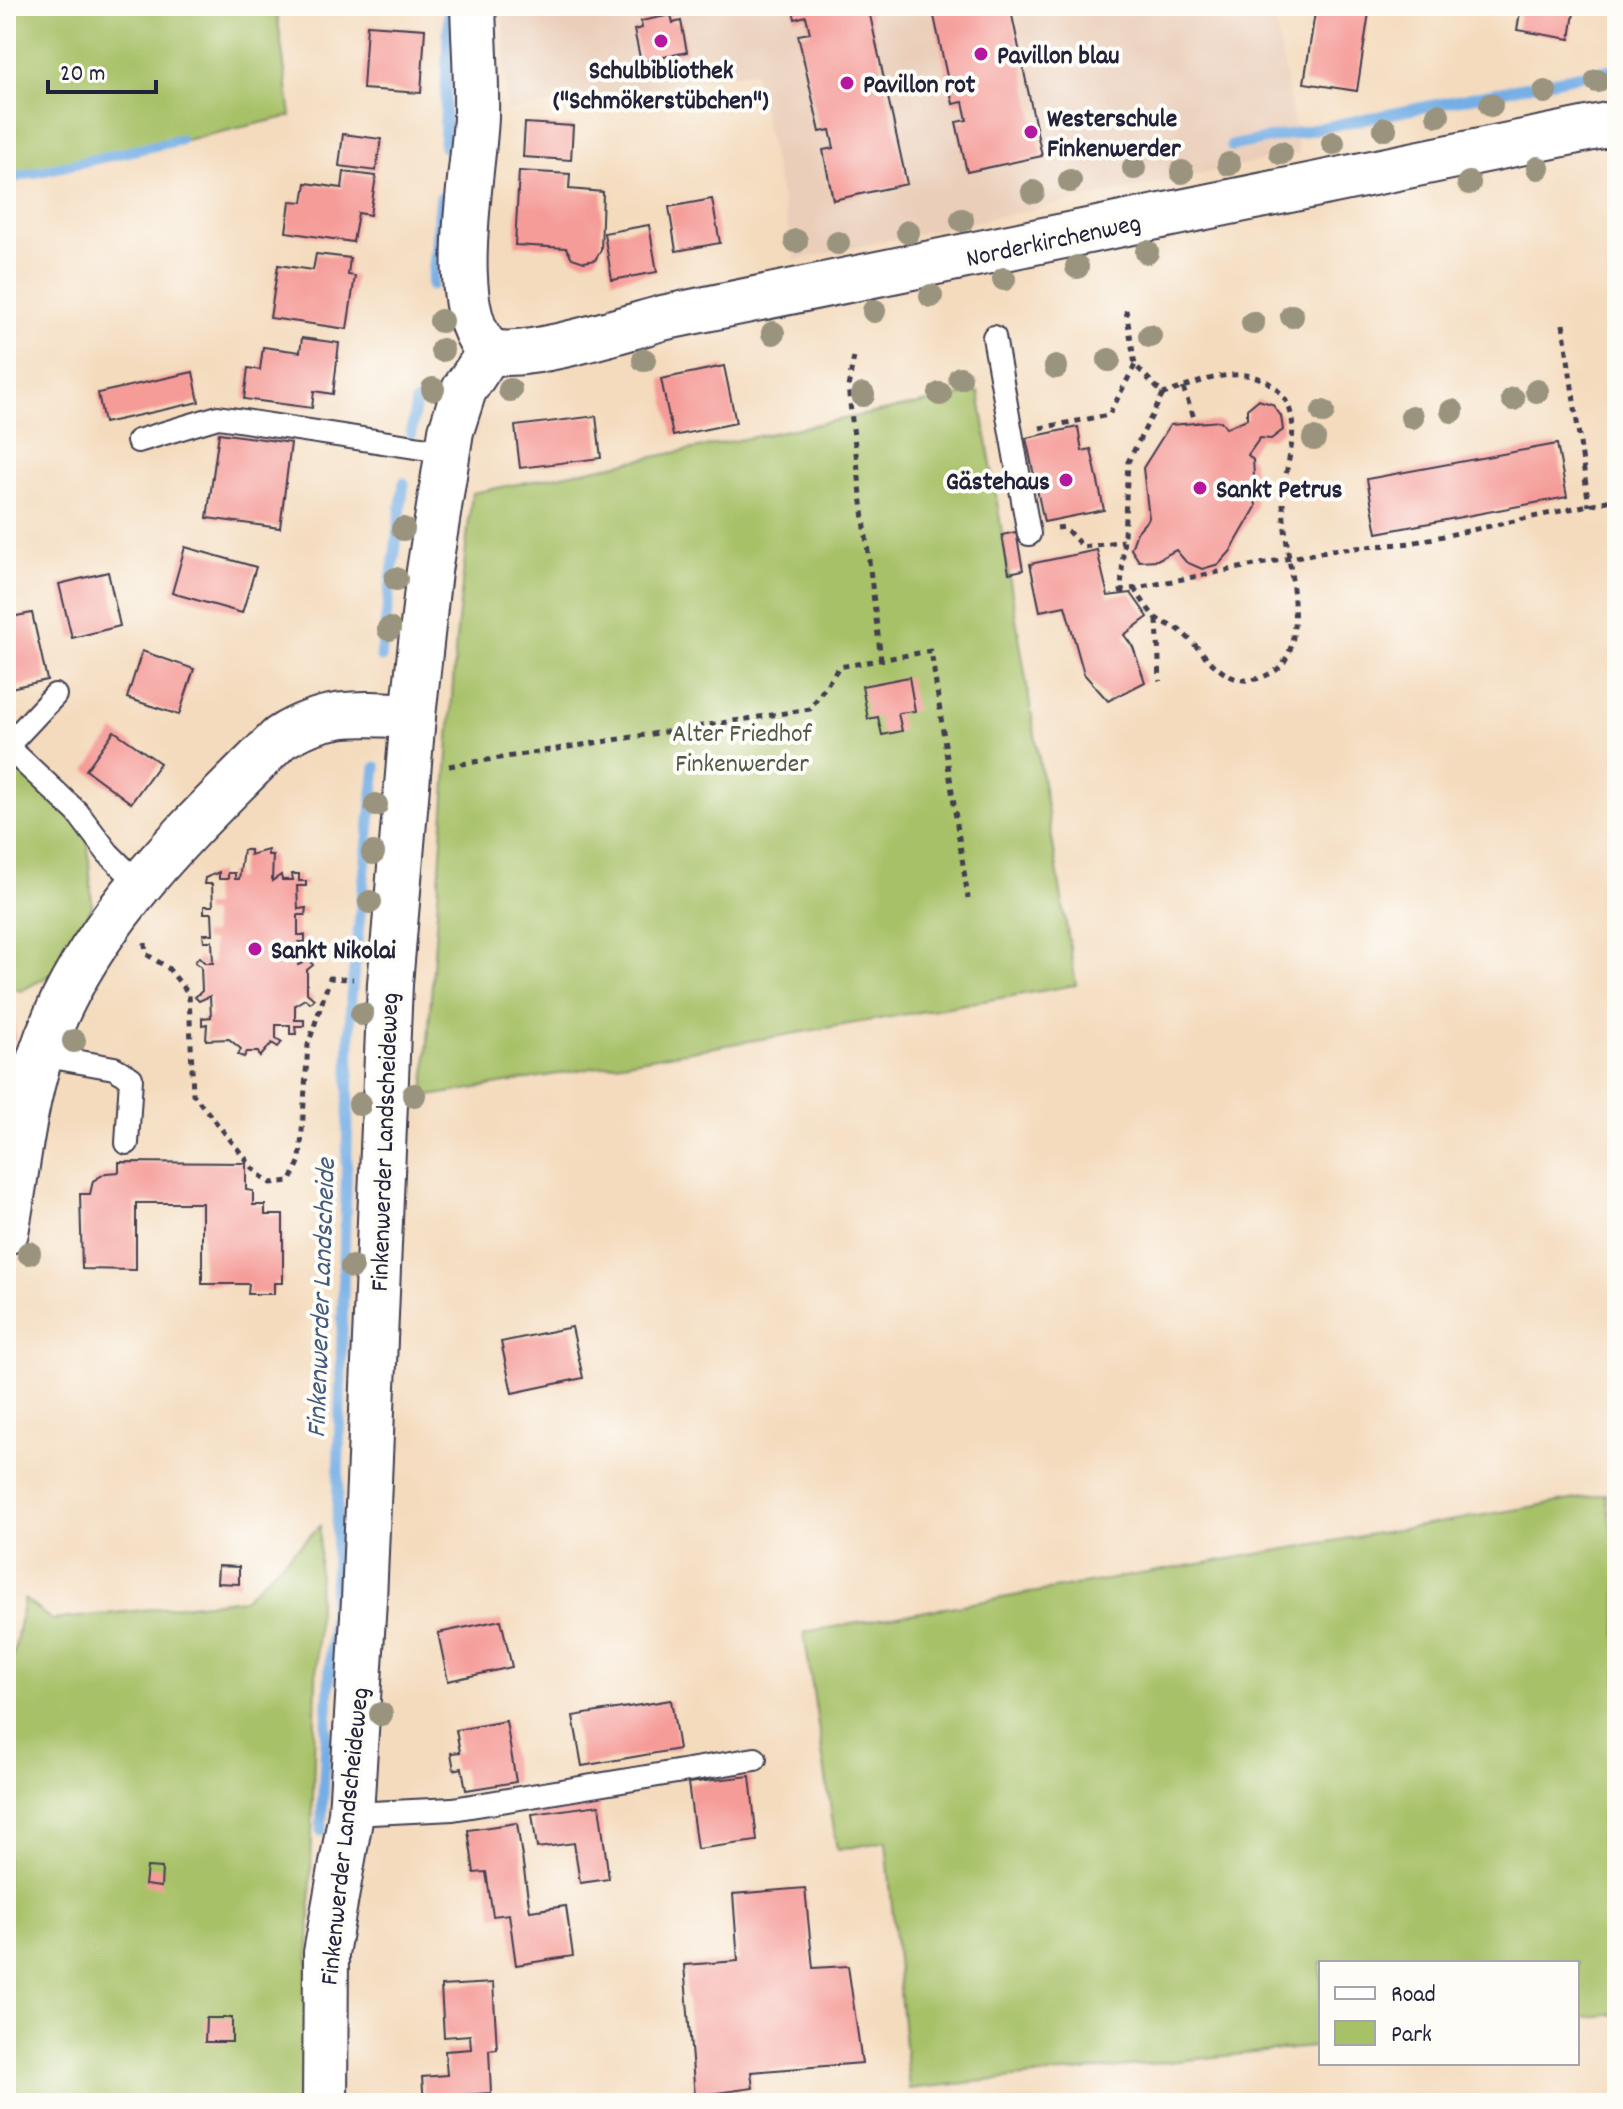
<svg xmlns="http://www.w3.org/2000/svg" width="1623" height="2109" viewBox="0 0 1623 2109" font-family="Dekko,sans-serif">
<rect width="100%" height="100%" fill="#fdfcf7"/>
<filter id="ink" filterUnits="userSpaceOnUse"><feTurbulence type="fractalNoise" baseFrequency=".0125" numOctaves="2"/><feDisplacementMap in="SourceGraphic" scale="16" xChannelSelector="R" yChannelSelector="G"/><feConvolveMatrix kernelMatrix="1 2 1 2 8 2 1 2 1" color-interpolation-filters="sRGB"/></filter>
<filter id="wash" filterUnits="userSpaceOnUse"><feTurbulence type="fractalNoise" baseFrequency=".006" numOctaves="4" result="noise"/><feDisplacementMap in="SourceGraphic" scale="32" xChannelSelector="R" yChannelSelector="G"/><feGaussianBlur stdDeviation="1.8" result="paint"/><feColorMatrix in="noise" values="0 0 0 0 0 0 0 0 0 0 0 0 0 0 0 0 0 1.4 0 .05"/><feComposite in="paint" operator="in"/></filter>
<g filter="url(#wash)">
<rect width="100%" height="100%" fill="#f4dbbe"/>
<path fill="#eaceb9" d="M502 6H1273L1299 153 795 260 754 71 507 111Z"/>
<g fill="#a7c167" stroke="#647251" stroke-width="2">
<path d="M6 6H276L291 116 6 181Z"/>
<path d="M979 392 1076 985 424 1097 456 640 472 493Z"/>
<path d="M6 753 87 828 92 906 61 969 21 991 6 987Z"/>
<path d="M1606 1494 1617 1568V2014L1577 2018V1963H1321V2046L909 2089 886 1841 837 1850 804 1632Z"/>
<path d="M320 1526 305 2103H6V1696L24 1599 52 1620 244 1599Z"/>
</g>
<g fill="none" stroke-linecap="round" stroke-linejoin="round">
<g stroke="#75aee5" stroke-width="11">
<path d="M1231 146 1617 68"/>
<path d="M444 147 449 6"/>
<path d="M6 179 180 140"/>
<path d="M432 285 441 197"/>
<path d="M411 434 416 402"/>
<path d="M381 657 404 483"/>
<path d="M321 1831 336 1559 351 997 376 767"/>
</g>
</g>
<g id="blocks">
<g fill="#f59b98">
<path d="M792 6H868L907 184 833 200 823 150 834 148 830 130 820 132 798 35 810 33 806 16 795 19Z"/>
<path d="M1010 6 1042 156 967 172 956 122 967 120 963 102 953 104 932 7Z"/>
<path d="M1316 6H1370L1357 91 1304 83Z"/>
<path d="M1521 6H1575L1570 39 1517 30Z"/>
<path d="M671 15 673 23 681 21 687 52 641 62 634 30 642 28 641 21Z"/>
<path d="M367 25 425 29 421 93 363 89Z"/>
<path d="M525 123 573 126 571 160 523 157Z"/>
<path d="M343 134 381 139 376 171 339 166Z"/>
<path d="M519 171 570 174 569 189 603 192 601 250 595 260 584 262 572 258 566 248 515 245Z"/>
<path d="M344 172 376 176 370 215 358 213 353 242 286 232 290 201 303 202 306 183 342 188Z"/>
<path d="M712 199 720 243 676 251 669 207Z"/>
<path d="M649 225 657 272 612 280 604 233Z"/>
<path d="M316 254 350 258 348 275 355 276 347 329 270 318 278 265 313 270Z"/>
<path d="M302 338 339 343 333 394 314 391 312 408 244 399 248 368 260 370 263 347 300 352Z"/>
<path d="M724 366 736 423 673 436 661 379Z"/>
<path d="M193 372 199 402 104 423 98 393Z"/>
<path d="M1258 400 1272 404 1281 416 1283 430 1271 439 1260 438 1248 455 1253 460 1256 507 1230 552 1219 564 1202 569 1186 562 1176 550 1157 560 1139 561 1131 549 1137 532 1149 518 1143 468 1170 425 1221 421 1226 428 1247 419V409Z"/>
<path d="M596 416 601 458 520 468 515 426Z"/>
<path d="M1078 427 1082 451 1091 449 1104 510 1044 522 1026 438Z"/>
<path d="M219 433 291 443 280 528 207 518Z"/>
<path d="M1557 444 1567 497 1377 533 1367 479Z"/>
<path d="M1016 532 1023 570 1009 573 1002 535Z"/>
<path d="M185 547 256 567 242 613 172 593Z"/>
<path d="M1097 550 1108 596 1131 593 1148 617 1124 635 1133 647 1145 682 1108 701 1084 674 1065 606 1040 611 1030 564Z"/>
<path d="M108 572 120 626 72 638 59 584Z"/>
<path d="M32 613 47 680 6 689V618Z"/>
<path d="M142 651 194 669 179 715 127 698Z"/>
<path d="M909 677 915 711 898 713 902 731 882 735 878 717 868 719 862 686Z"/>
<path d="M114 731 160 763 131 803 86 770Z"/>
<path d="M243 850H250V855L268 850V855H273L272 881 281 875 282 880H293L292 874H299V881H306V886H297L298 909 306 908 305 915H298V935H305V942H298V965L310 960 313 965 307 970V993L314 999 310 1003 305 999 295 1005V1020H304V1026H295L296 1034H290V1025H276V1038L282 1042 278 1047 272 1043 260 1057 258 1052H247L244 1057 238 1055 241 1049 229 1039 206 1040 207 1024 202 1025V1018L211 1017 210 996 199 1001 195 997 202 991 201 967 195 962 199 957 205 963H213L212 941H204L203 934H213L212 913H204V906H213L212 884H204L205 878 219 872V879H228V873H235V879H239Z"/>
<path d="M6 993H14L15 1041H6Z"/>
<path d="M119 1162 246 1163V1190L253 1191V1205H265V1215H283V1283H274V1294H248L249 1284H202V1203H136V1270L82 1269 80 1194H90L93 1181 106 1173 119 1172Z"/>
<path d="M572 1327 583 1378 512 1393 501 1342Z"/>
<path d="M218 1566 239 1567V1584L217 1583Z"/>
<path d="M501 1620 512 1667 448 1681 438 1633Z"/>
<path d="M671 1700 679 1749 582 1766 573 1716Z"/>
<path d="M506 1721 516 1782 466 1790 462 1768 454 1770 451 1753 460 1752 456 1730Z"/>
<path d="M750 1776 757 1841 697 1849 688 1783Z"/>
<path d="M599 1805 609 1879 580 1883 574 1843 537 1848 532 1814Z"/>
<path d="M517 1823 530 1911 566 1906 573 1956 516 1965 509 1914 493 1916 486 1872 474 1873 468 1830Z"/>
<path d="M147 1867 162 1868 161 1887 145 1885Z"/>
<path d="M805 1888 813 1968 848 1966 862 2063 751 2072 753 2088 695 2096 684 1965 738 1961 733 1894Z"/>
<path d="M493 1983 497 2049 489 2050 491 2093 448 2096V2103H424L422 2077 447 2075 445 2051 471 2049 470 2035 444 2037 441 1986Z"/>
<path d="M206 2018H232V2042H205Z"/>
</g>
</g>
</g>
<g filter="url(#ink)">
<use href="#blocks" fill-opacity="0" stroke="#423e4f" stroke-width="2"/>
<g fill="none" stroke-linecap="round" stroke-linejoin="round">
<defs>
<g id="lane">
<path d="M994 337 1029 534"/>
<path d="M138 441 218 417 448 452"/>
<path d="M55 695 10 743 12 751 77 812 108 853 138 883"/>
<path d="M41 1055 114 1068 131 1078 127 1143"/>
<path d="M351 1814 453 1809 755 1759"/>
</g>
<g id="street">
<path d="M473 6C474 43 477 80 476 117 474 173 444 312 490 351"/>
<path d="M490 351C522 362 626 328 662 318L1617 123"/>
<path d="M6 1232C17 1175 22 1113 40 1057 83 926 185 833 280 738 326 709 361 713 413 716"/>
<path d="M325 2103 326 1953 351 1814 364 1600 390 984 413 716 429 571 451 431 464 390 490 351"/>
</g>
</defs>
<use href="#lane" stroke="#423e4f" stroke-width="26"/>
<use href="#street" stroke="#423e4f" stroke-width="48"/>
<g stroke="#423e4f" stroke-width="5" stroke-dasharray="6 6" stroke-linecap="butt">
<path d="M1126 310 1135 365 1163 394 1128 462 1121 591 1332 550 1411 543 1617 499"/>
<path d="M1563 324 1589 506"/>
<path d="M854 357 848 387 881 660"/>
<path d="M1183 388 1196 423"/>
<path d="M1040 428 1109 415 1135 365"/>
<path d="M1057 528 1064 527 1083 547 1123 541"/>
<path d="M1134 588C1141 598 1148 610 1156 618 1162 623 1171 625 1178 629 1208 652 1226 699 1273 672 1285 666 1292 649 1293 636 1299 593 1284 546 1283 502 1282 468 1306 426 1282 395 1250 356 1200 383 1163 394"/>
<path d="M1157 620 1160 681"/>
<path d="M449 766 810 709 839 667 931 651 968 898"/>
<path d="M145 943 146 954 168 968 189 994 193 1094 258 1174 271 1183 291 1181 300 1160 308 1045 330 978 353 979"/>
</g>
<use href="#lane" stroke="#fff" stroke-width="22"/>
<use href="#street" stroke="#fff" stroke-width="44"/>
</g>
<g fill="#9a947e">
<circle cx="1597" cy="81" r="12"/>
<circle cx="1545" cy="92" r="12"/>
<circle cx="1491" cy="105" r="12"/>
<circle cx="1438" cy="115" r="12"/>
<circle cx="1385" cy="129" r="12"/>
<circle cx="1333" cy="143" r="12"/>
<circle cx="1281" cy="153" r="12"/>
<circle cx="1229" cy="164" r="12"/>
<circle cx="1134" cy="168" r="12"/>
<circle cx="1538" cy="168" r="12"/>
<circle cx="1182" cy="172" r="12"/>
<circle cx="1070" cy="181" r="12"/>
<circle cx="1469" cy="183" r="12"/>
<circle cx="1033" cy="192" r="12"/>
<circle cx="962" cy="220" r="12"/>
<circle cx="908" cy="232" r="12"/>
<circle cx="796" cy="241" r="12"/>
<circle cx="838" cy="243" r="12"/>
<circle cx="1147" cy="252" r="12"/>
<circle cx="1077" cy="267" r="12"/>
<circle cx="1004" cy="279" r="12"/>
<circle cx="931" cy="296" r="12"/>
<circle cx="874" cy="311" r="12"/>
<circle cx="1292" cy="316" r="12"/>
<circle cx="441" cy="321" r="12"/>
<circle cx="1253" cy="323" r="12"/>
<circle cx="773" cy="333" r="12"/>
<circle cx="1150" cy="336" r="12"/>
<circle cx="442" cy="350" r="12"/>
<circle cx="644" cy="360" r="12"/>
<circle cx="1109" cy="360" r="12"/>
<circle cx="1056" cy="367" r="12"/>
<circle cx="960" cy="378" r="12"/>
<circle cx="433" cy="389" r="12"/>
<circle cx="510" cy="390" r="12"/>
<circle cx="1537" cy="391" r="12"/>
<circle cx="940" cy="394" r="12"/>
<circle cx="863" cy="395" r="12"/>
<circle cx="1513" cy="399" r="12"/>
<circle cx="1452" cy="411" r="12"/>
<circle cx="1323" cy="412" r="12"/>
<circle cx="1412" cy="417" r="12"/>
<circle cx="1314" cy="439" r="12"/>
<circle cx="403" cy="529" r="12"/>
<circle cx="396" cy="579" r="12"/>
<circle cx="389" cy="629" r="12"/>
<circle cx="376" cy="805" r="12"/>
<circle cx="373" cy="853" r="12"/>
<circle cx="370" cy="902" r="12"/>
<circle cx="362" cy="1014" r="12"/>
<circle cx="74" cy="1041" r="12"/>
<circle cx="414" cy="1095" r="12"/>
<circle cx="360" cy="1104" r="12"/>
<circle cx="29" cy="1253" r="12"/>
<circle cx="352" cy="1267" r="12"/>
<circle cx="381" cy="1714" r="12"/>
</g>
</g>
<g fill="#b5179e" stroke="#fdfcf7" stroke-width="3">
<circle cx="661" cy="41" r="8"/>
<circle cx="981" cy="54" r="8"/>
<circle cx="847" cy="83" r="8"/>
<circle cx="1031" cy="132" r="8"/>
<circle cx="1066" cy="480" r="8"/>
<circle cx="1200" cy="488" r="8"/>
<circle cx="255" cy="949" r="8"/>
</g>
<g text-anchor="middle" stroke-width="8" stroke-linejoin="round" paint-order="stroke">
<g font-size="26" font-weight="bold" fill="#22223b" stroke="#fdfcf7" text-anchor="start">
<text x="997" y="63">Pavillon blau</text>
<text x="661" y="78" text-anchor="middle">Schulbibliothek<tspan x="661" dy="30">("Schmökerstübchen")</tspan></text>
<text x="863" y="92">Pavillon rot</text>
<text x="1047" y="126">Westerschule<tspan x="1047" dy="30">Finkenwerder</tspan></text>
<text x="1050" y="489" text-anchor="end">Gästehaus</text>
<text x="1216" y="497">Sankt Petrus</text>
<text x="271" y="958">Sankt Nikolai</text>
</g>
<g font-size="26" fill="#22223b" stroke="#fdfcf7">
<text transform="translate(1053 239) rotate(-12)" y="9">Norderkirchenweg</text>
<text transform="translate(383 1142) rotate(-88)" y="9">Finkenwerder Landscheideweg</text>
<text transform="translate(343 1836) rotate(-84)" y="9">Finkenwerder Landscheideweg</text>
</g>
<g font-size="26" fill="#515a4a" stroke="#fdfcf7">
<text x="742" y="741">Alter Friedhof<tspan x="742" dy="30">Finkenwerder</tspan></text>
</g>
<g font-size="28" font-style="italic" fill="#435a7f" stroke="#fdfcf7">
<text transform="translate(319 1298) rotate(-88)" y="10">Finkenwerder Landscheide</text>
</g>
</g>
<rect width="1623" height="2109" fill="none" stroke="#fdfcf7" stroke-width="32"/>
<rect x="1319" y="1961" width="260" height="104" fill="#fdfcf7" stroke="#a5a5ac" stroke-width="2"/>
<rect x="1335" y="1987" width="40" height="12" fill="#ffffff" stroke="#a5a5ac" stroke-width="2"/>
<text x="1391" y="2001" font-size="24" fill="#22223b">Road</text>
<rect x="1335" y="2021" width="40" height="24" fill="#a7c167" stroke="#a5a5ac" stroke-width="2"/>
<text x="1391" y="2041" font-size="24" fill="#22223b">Park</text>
<path d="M48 80v12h108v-12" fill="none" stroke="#22223b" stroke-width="4"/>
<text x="60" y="80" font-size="24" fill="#22223b" stroke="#fdfcf7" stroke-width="6" paint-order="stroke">20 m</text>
</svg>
